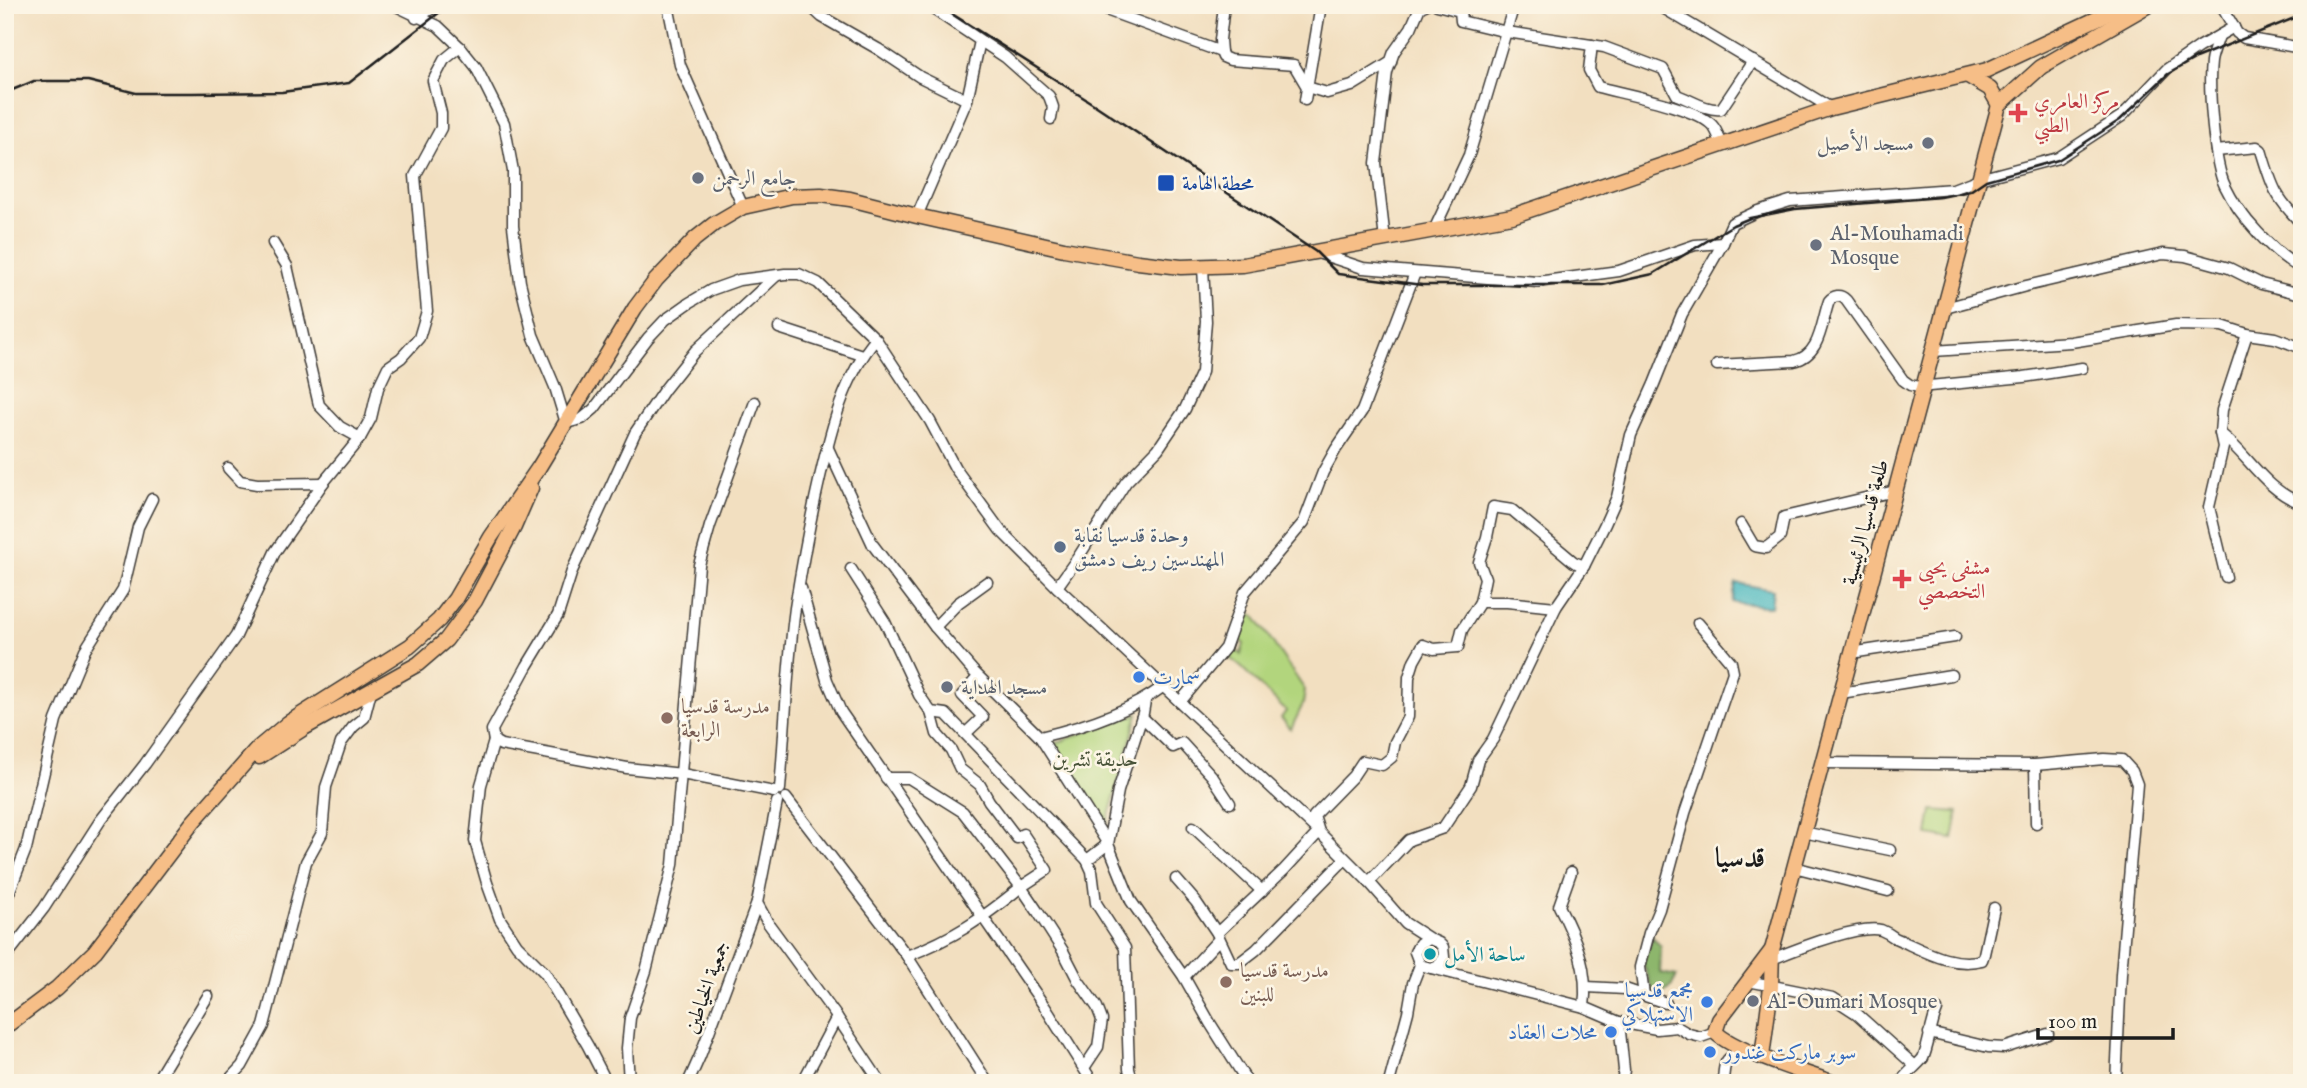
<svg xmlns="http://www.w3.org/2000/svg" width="2307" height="1088" viewBox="0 0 2307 1088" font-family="'IM FELL English',Amiri,serif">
<rect width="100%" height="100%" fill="#fcf5e5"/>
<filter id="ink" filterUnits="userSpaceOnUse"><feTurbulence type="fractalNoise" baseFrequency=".0143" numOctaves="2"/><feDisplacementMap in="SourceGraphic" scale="14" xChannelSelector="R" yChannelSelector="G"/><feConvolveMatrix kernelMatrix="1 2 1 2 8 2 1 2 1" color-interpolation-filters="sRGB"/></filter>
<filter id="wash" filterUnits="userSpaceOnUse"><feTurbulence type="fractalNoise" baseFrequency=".00686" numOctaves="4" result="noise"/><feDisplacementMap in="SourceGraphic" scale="28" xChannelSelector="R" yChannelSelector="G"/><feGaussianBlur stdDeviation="1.57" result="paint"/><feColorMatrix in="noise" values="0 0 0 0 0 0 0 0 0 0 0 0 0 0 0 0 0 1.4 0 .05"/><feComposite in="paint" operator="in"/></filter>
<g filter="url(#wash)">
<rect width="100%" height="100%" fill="#f2dfc0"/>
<g fill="#b2d57d" stroke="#67784c" stroke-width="2">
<path d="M1246 612 1255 616 1305 690 1303 704 1291 729 1281 718 1286 711 1241 667 1225 654 1230 647 1241 654 1244 644 1240 640Z"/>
<path d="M1138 714 1106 826 1051 745 1098 727Z"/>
<path d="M1932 810 1958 812 1953 839 1928 835Z"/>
</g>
<path fill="#8db66c" stroke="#546944" stroke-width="2" d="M1653 937 1661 947 1660 973 1677 976 1672 985 1664 992 1653 990 1642 961Z"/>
<path fill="#49b8c0" stroke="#326a6e" stroke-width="2" d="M1736 583 1773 590 1771 607 1732 602Z"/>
</g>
<g filter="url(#ink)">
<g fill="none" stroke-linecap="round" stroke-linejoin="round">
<defs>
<g id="minor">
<path d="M394 5 438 26 460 47 476 67 504 123 513 171V226L520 282 533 335 555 387 566 423 582 419 594 409 648 338 665 320 689 303 711 290 739 280 785 274H799L818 283 876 339"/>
<path d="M668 5 680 65 743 207"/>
<path d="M809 5 822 17 878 49 920 77 967 100 917 216"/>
<path d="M927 5 1005 57 1049 96 1053 107 1051 119"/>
<path d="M1437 5 1460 11 1461 21 1507 32 1604 47 1663 69 1677 95C1691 100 1707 111 1721 109L1753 61"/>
<path d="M1658 5 1831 108"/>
<path d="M2221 5 2237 33 2244 38 2302 48"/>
<path d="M1106 10 1221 52 1220 40 1224 5"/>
<path d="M416 18 438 5"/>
<path d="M2219 36C2216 45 2212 54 2211 62 2208 88 2214 164 2225 186 2239 216 2273 253 2302 269"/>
<path d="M1592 45 1589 70 1598 87C1624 94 1695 107 1712 125 1717 130 1719 138 1722 145"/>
<path d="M1221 52 1223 57 1230 60 1294 65 1307 87 1327 93 1352 86 1391 62"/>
<path d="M967 100 980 41"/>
<path d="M1305 100 1321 5"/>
<path d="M2216 151 2257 147 2261 150C2272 186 2274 196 2302 224"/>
<path d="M1434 230 1469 155 1514 5"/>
<path d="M1385 240 1376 163 1387 72 1394 52 1411 28 1420 7 1425 5"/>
<path d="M273 243 287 266 319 405 340 427 360 438"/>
<path d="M1318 253 1363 268 1537 282 1619 271 1695 245 1723 243 1732 223 1758 211 1790 201 1953 189 1979 179 2058 158 2122 116 2167 69 2199 47 2234 27"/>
<path d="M1945 308 2026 286 2163 254 2185 256 2229 268 2261 284 2297 293 2302 292"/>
<path d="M779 328 862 355"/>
<path d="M1933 351 2071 342 2176 325 2222 326 2247 334 2275 338 2302 348"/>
<path d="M1717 365 1794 361C1821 355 1821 323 1829 301 1834 295 1840 294 1846 300L1903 380 1910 385 1919 387 2024 377 2082 368"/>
<path d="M2220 433C2248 455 2264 488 2298 502"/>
<path d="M827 446 873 545 935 627 974 672 1040 737 1108 844 1131 901 1184 977 1210 1023 1248 1083"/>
<path d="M228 468 240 481 257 484 323 483"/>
<path d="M1741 524 1754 546 1766 548 1780 537 1784 517 1895 491"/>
<path d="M851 569 885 622 919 695 931 712 946 714 1087 860"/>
<path d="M2226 577 2209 507 2223 447 2220 433 2222 410 2247 334"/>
<path d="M1057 587 1079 556 1126 482 1158 449 1185 409 1202 372 1206 321 1203 268"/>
<path d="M801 588 827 680 841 712 1045 1007 1093 1083"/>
<path d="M1480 602H1507L1556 607"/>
<path d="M935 627 958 603 987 582"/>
<path d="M1851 653 1955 637"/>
<path d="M1841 693 1951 675"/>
<path d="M1180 702 1225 648 1245 592 1304 522 1323 472 1336 449 1362 411 1415 273"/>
<path d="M931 712 937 734 951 750 960 769 980 785 989 801 1017 838 1023 834 1047 870 1021 887 1038 912 1063 951 1078 980 1097 1007 1102 1020 1098 1047 1084 1068"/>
<path d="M1142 717 1173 747 1182 743 1212 776 1230 803"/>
<path d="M966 733 983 717 962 695 978 677"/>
<path d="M1040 737C1083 727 1129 712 1164 686"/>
<path d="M494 741 481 785 475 841 487 883 500 919 517 945 545 973 588 1046 607 1083"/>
<path d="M1822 763 2035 765 2104 759 2122 760 2132 771 2137 784 2121 974 2116 1083"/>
<path d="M2035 765 2036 823"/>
<path d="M886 778H909L963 812 1021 887C982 919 954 938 907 956"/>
<path d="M780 789C785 730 787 667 795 608 802 564 810 520 820 477 831 430 844 376 876 339L930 421 955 468 1000 530 1057 587 1319 832 1369 882 1405 923 1430 939 1439 943 1443 947 1444 957 1439 965 1431 968 1420 965 1415 952 1420 943 1430 939"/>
<path d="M774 792 682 774 627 768 501 745 494 741 492 730 527 666 558 615 572 571 635 433 664 390 695 351 776 276"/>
<path d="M786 798 907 956 988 1083"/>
<path d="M777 802 757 903 768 923 837 1017 881 1083"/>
<path d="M1193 827 1262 891"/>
<path d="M1803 832 1890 850"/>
<path d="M1794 867 1888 891"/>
<path d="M1571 872 1559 906C1576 938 1589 971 1584 1007"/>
<path d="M1176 879 1196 902 1217 933 1284 870 1319 832 1314 816 1353 776 1363 761 1382 765 1392 757 1395 742 1408 717 1409 677 1414 661 1423 645 1434 649 1458 647 1462 630 1480 602 1485 578 1479 562 1487 537 1493 507 1512 510 1574 562 1584 566"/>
<path d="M1369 882 1409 840 1443 828 1471 786 1478 760 1493 739 1556 607 1584 566 1605 524 1617 497 1631 435 1654 384 1682 314 1723 243"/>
<path d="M5 903 26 849 56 720 85 650 123 590 138 527 152 499"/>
<path d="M1217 933 1231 963H1239L1256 950 1345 859"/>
<path d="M5 958 44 908 100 821 145 764 236 636 275 552 323 483 360 438 371 418 378 388 388 367 401 358 419 338 427 311 415 176 441 128V113L433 81 444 60 460 47"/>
<path d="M1772 959C1794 950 1859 924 1881 930 1886 932 1891 935 1895 938 1923 950 1951 968 1982 960L1984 954 1994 908"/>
<path d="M1431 968 1584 1007 1619 1022 1657 1029 1677 1027 1689 1034 1701 1037 1715 1032"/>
<path d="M1184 977 1219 939"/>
<path d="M1748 981 1833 998 1856 1013 1914 1065"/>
<path d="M1587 987 1625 989 1666 1003"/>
<path d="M1644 995 1640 967 1649 933 1659 909 1685 813 1733 672 1731 662 1698 623"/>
<path d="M1619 1022 1624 1070 1622 1083"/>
<path d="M1929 1033 1988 1047 2004 1048 2048 1034"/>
<path d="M155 1083 208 996"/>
<path d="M205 1083H218"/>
<path d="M226 1083 242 1066 264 1026 306 862 322 833 326 787 341 743 353 727 364 718 371 691"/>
<path d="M629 1083 627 1048 630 1018 646 971 673 865 699 565 710 526 755 402"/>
<path d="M688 1083 700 1056 757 903"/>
<path d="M802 1083 837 1017"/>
<path d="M1133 1083 1129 1069 1125 948 1096 903 1092 871 1087 860 1108 844 1118 791 1143 713 1145 701"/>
<path d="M1389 1083 1408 1012 1413 983 1420 965"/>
<path d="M1723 1083C1724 1058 1726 1056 1750 1051"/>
<path d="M1900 1083C1906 1073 1916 1067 1923 1058 1928 1049 1931 1023 1937 1010"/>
</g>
<g id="major">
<path d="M1968 76 1990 89 1999 105"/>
<path d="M259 757 304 728 418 664 446 640 475 601 514 527 531 488"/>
<path d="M1772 950 1719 1020 1715 1032C1734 1051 1806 1073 1834 1083"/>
<path d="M5 1027 57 988 95 951 193 822 258 748 288 723 410 646 439 620 455 599 491 537 539 467 635 308 656 280 695 239 714 224 743 207 792 196 821 195 850 199 917 216 1064 249 1138 262 1181 267 1243 265 1512 216 1831 108 1987 70 2126 5"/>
<path d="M1762 1057 1771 987 1772 950 1999 105 2041 67 2149 5"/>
</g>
</defs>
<use href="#minor" stroke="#3c3935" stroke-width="13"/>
<use href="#major" stroke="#3c3935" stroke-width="17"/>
<use href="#minor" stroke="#fff" stroke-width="10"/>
<use href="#major" stroke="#f6be87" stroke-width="14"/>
<g stroke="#1c1c1c" stroke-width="2.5">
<path d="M938 5 1095 105 1316 252 1338 274 1422 285H1603L1653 274 1733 225 1750 218 1795 209 1941 197 1970 191 1986 180 2058 160 2120 120 2168 74 2198 57 2302 15"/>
<path d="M5 93 34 81H88L136 93H192L282 92 349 83 449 5"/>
</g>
</g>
</g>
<g fill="#e0444e" stroke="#fcf5e5" stroke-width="2.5">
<path d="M2014.5 102.5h7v7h7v7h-7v7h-7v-7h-7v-7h7z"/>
<path d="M1898.5 568.5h7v7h7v7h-7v7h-7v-7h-7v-7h7z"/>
</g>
<g fill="#6b7280" stroke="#fcf5e5" stroke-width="2.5">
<circle cx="1928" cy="143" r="7"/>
<circle cx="698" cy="178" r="7"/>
<circle cx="1816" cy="245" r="7"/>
<circle cx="947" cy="687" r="7"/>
<circle cx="1753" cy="1001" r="7"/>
</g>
<rect fill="#1a4fb4" stroke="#fcf5e5" stroke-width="2.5" x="1157" y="174" width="18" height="18" rx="3.5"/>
<circle fill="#5c6f8a" stroke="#fcf5e5" stroke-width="2.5" cx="1060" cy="547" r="7"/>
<g fill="#3f7fe0" stroke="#fcf5e5" stroke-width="2.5">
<circle cx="1139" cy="677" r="7"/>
<circle cx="1707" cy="1002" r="7"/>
<circle cx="1611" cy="1032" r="7"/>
<circle cx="1710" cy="1052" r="7"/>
</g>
<g fill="#8d6e63" stroke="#fcf5e5" stroke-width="2.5">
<circle cx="667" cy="718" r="7"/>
<circle cx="1226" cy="982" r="7"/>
</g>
<circle fill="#0f9aa8" stroke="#fcf5e5" stroke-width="2.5" cx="1430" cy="954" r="7"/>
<g text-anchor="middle" stroke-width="5" stroke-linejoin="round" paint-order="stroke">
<g font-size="21" fill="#be3a42" stroke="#fcf5e5" text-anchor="start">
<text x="2034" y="108">مركز العامري<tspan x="2034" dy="24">الطبي</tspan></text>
<text x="1918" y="574">مشفى يحيى<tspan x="1918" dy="24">التخصصي</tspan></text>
</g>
<g font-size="21" fill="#5b616d" stroke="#fcf5e5" text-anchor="start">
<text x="1914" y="150" text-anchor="end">مسجد الأصيل</text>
<text x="712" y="185">جامع الرحمن</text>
<text x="1830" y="240">Al-Mouhamadi<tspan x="1830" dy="24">Mosque</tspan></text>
<text x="961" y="694">مسجد الهداية</text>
<text x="1767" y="1008">Al-Oumari Mosque</text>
</g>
<g font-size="21" fill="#164399" stroke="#fcf5e5" text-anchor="start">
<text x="1182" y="190">محطة الهامة</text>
</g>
<g font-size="21" fill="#1c1c1c" stroke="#fcf5e5">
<text transform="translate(1865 522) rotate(-75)" y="7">طلعة قدسيا الرئيسية</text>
<text transform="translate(706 987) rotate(-70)" y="7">جمعية الخياطين</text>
</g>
<g font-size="21" fill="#4e5e75" stroke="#fcf5e5" text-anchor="start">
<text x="1074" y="542">وحدة قدسيا نقابة<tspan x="1074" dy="24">المهندسين ريف دمشق</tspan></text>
</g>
<g font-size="21" fill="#366cbe" stroke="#fcf5e5" text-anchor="start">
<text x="1153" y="684">سمارت</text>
<text x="1693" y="997" text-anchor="end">مجمع قدسيا<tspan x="1693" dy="24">الاستهلاكي</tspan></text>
<text x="1597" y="1039" text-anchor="end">محلات العقاد</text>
<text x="1724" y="1059">سوبر ماركت غندور</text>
</g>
<g font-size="21" fill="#785e54" stroke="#fcf5e5" text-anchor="start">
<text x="681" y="713">مدرسة قدسيا<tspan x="681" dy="24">الرابعة</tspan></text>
<text x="1240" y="977">مدرسة قدسيا<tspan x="1240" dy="24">للبنين</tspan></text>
</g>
<g font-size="21" fill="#495439" stroke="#fcf5e5">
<text x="1095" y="766">حديقة تشرين</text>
</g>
<g font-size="21" fill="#0d838f" stroke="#fcf5e5" text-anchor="start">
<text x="1444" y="961">ساحة الأمل</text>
</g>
<g font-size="28" font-weight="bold" fill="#1c1c1c" stroke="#fcf5e5">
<text x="1740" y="867">قدسيا</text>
</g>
</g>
<rect width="2307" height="1088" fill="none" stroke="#fcf5e5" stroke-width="28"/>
<path d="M2038 1028v10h135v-10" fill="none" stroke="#1c1c1c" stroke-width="3.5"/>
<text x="2048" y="1028" font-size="21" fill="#1c1c1c" stroke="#fcf5e5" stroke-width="5" paint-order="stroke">100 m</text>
</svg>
